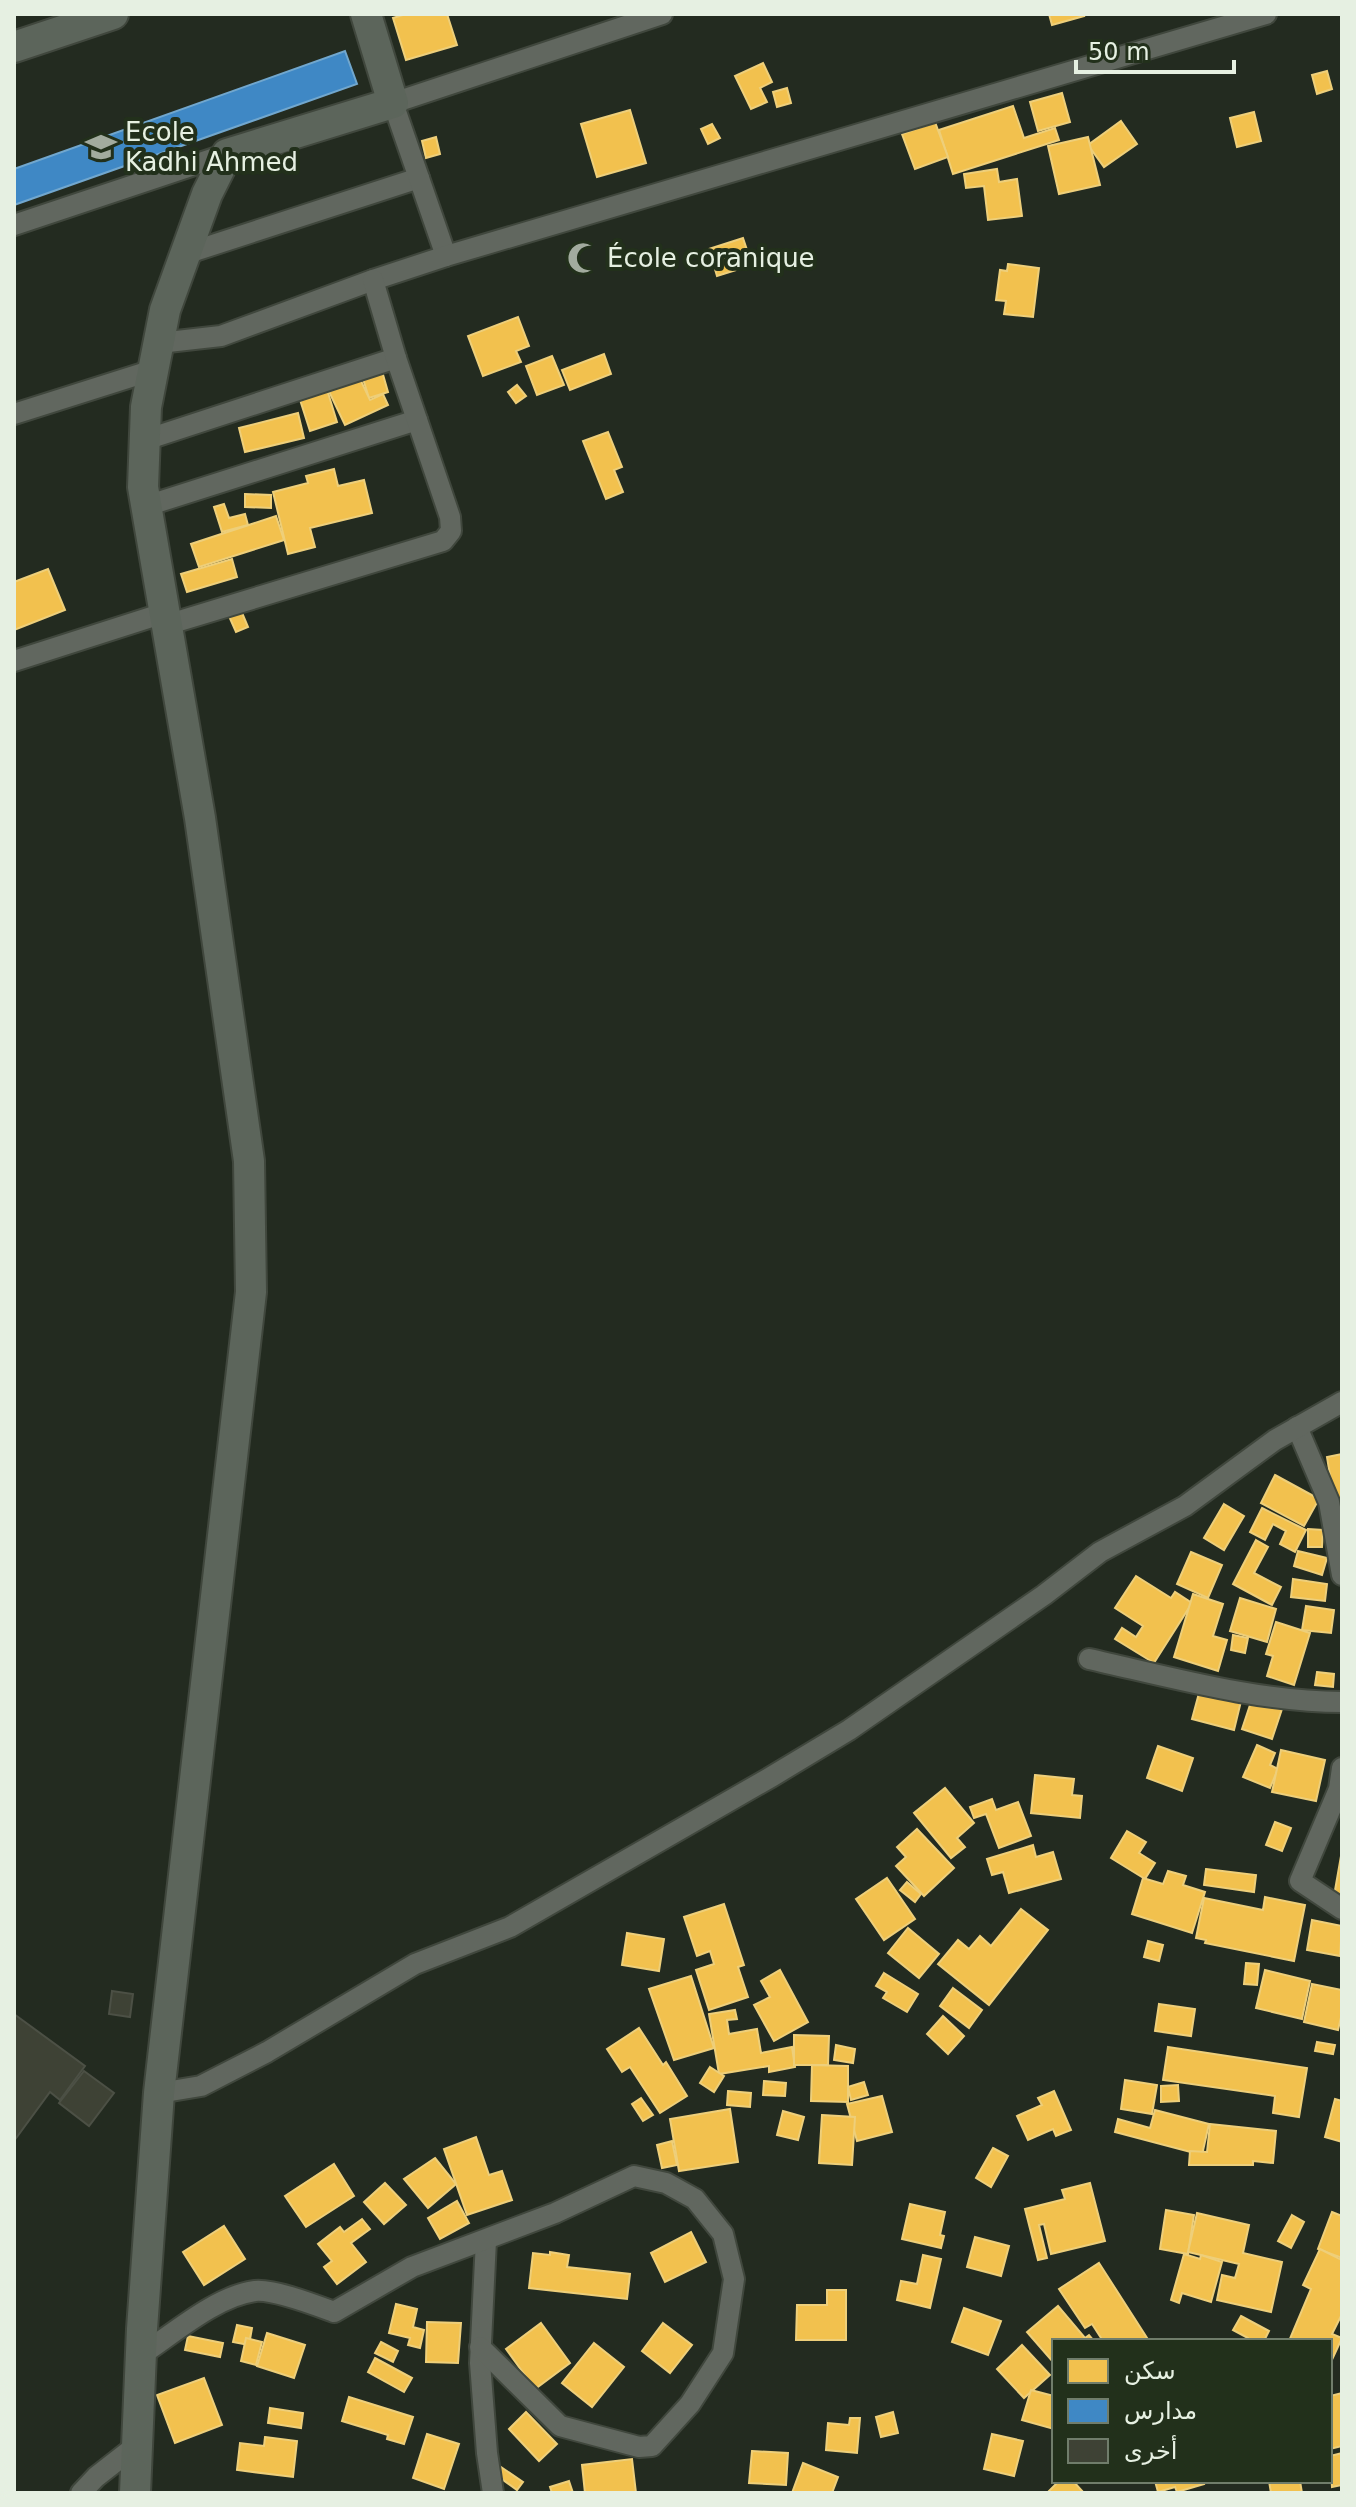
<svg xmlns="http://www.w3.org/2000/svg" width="1356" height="2507" viewBox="0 0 1356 2507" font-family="'DejaVu Sans',Cairo,sans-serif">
<rect width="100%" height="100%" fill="#232b20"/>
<g fill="#f2c14e" stroke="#eecf7a" stroke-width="2">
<path d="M406 14H447L457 45 406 60 393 18Z"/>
<path d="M1049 14H1083L1084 16 1052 25Z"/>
<path d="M763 63 772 82 760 88 767 102 751 109 735 76Z"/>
<path d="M1327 71 1332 89 1317 94 1312 75Z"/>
<path d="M787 88 791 103 777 107 773 92Z"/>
<path d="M1062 93 1070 122 1038 131 1030 102Z"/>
<path d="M1013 106 1024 138 1055 128 1059 140 953 174 939 130Z"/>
<path d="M630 110 646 163 597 177 581 124Z"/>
<path d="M1254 112 1261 141 1237 147 1230 118Z"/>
<path d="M1121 121 1137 144 1104 167 1088 145Z"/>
<path d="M935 122 948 157 915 169 902 134Z"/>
<path d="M712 124 720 138 708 144 701 129Z"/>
<path d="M436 137 440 154 426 158 422 141Z"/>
<path d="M1088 137 1100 185 1059 194 1048 146Z"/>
<path d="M997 169 999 182 1017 179 1022 216 988 220 984 186 966 188 964 174Z"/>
<path d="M743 238 752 265 717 276 709 249Z"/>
<path d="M1008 264 1039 268 1033 317 1004 314 1006 301 996 300 1000 270 1007 271Z"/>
<path d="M518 317 529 346 516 351 521 362 483 376 468 336Z"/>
<path d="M604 354 611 374 570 390 562 370Z"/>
<path d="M552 356 564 385 537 395 526 366Z"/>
<path d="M378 357 388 392 369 398 358 363Z"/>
<path d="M352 362 370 400 383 394 388 405 345 425 322 377Z"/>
<path d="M322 373 337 422 310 431 294 381Z"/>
<path d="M517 385 526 396 516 403 508 392Z"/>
<path d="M298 413 304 438 245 452 239 428Z"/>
<path d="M608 432 622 467 614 470 623 492 606 499 583 441Z"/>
<path d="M334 469 338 486 364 480 372 513 310 528 315 547 288 554 273 492 308 483 306 476Z"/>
<path d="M245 494 271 495V508L245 507Z"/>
<path d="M224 504 229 518 245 514 248 525 222 532 214 507Z"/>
<path d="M276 516 284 540 199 567 191 544Z"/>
<path d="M232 559 237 577 187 592 181 574Z"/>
<path d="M48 569 65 610 14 630V582Z"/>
<path d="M240 608 248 627 236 632 228 614Z"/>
<path d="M1342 1454V1499L1334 1500 1327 1457Z"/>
<path d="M1275 1475 1319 1499 1304 1526 1261 1503Z"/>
<path d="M1224 1504 1244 1516 1224 1550 1204 1538Z"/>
<path d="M1262 1508 1306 1530 1295 1552 1280 1544 1286 1531 1273 1524 1265 1540 1250 1532Z"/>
<path d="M1308 1529 1323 1530 1322 1547H1308Z"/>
<path d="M1256 1540 1268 1547 1254 1573 1281 1587 1272 1605 1233 1584Z"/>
<path d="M1298 1551 1327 1558 1322 1575 1294 1566Z"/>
<path d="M1191 1552 1222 1565 1208 1598 1177 1584Z"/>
<path d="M1136 1576 1171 1598 1175 1592 1192 1603 1154 1663 1115 1639 1122 1628 1136 1637 1143 1626 1115 1608Z"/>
<path d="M1293 1579 1327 1584 1325 1601 1291 1597Z"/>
<path d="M1193 1594 1223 1604 1213 1636 1227 1640 1218 1671 1174 1657Z"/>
<path d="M1240 1598 1276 1609 1267 1642 1230 1631Z"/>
<path d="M1306 1606 1334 1610 1331 1633 1302 1630Z"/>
<path d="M1276 1622 1310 1633 1294 1685 1267 1676 1273 1656 1266 1654Z"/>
<path d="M1233 1635 1248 1638 1245 1653 1231 1650Z"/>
<path d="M1317 1672 1334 1674 1333 1687 1315 1685Z"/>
<path d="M1202 1682 1243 1693 1234 1730 1192 1719Z"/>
<path d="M1256 1687 1286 1697 1272 1739 1242 1729Z"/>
<path d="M1257 1745 1275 1753 1270 1765 1278 1769 1270 1788 1243 1777Z"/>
<path d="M1158 1746 1193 1758 1182 1791 1147 1778Z"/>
<path d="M1281 1750 1325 1760 1316 1801 1272 1792Z"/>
<path d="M1035 1775 1074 1779 1072 1795 1082 1796 1080 1818 1031 1813Z"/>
<path d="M945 1788 974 1823 957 1838 965 1847 951 1858 914 1813Z"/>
<path d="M992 1799 996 1810 1018 1802 1031 1836 999 1848 986 1814 974 1818 970 1807Z"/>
<path d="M1275 1822 1291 1828 1282 1851 1266 1845Z"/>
<path d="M917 1829 954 1868 924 1896 896 1866 906 1857 897 1847Z"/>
<path d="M1127 1831 1146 1842 1139 1853 1155 1863 1145 1879 1111 1858Z"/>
<path d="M1033 1845 1036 1857 1053 1852 1061 1879 1009 1893 1003 1872 992 1875 987 1859Z"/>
<path d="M1341 1856H1342V1898L1334 1896Z"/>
<path d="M1206 1869 1256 1875 1254 1892 1204 1885Z"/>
<path d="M1168 1871 1186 1876 1183 1885 1205 1892 1192 1933 1132 1914 1143 1878 1163 1884Z"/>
<path d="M887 1878 915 1919 884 1940 856 1899Z"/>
<path d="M907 1882 921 1894 915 1902 900 1890Z"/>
<path d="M1265 1897 1305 1905 1294 1961 1205 1943 1206 1940 1196 1938 1204 1898 1263 1910Z"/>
<path d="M724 1904 744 1965 738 1967 748 1997 709 2010 696 1970 714 1964 710 1951 697 1956 684 1917Z"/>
<path d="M1021 1909 1048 1930 989 2005 938 1964 958 1940 969 1949 980 1936 991 1946Z"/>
<path d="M1312 1920 1342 1926 1340 1956 1307 1950Z"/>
<path d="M908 1928 939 1954 919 1978 888 1953Z"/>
<path d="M627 1933 664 1939 659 1971 622 1965Z"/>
<path d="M1148 1941 1163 1945 1159 1961 1144 1957Z"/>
<path d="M1246 1963 1259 1964 1257 1985 1244 1984Z"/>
<path d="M780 1970 808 2022 774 2041 754 2005 770 1997 761 1981Z"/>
<path d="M1265 1970 1310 1981 1302 2019 1256 2008Z"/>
<path d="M884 1973 918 1994 907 2012 883 1998 887 1992 876 1986Z"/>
<path d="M691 1976 714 2048 674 2060 649 1989Z"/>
<path d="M1312 1984 1342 1990V2013L1338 2030 1304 2022Z"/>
<path d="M953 1988 982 2010 969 2028 940 2006Z"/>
<path d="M1159 2004 1195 2009 1191 2036 1155 2031Z"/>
<path d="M735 2010 737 2019 727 2020 729 2034 757 2029 761 2053 792 2047 795 2067 769 2072V2066L719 2074 709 2014Z"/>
<path d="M943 2016 964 2036 948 2054 927 2034Z"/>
<path d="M639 2028 663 2065 666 2062 687 2096 660 2113 630 2067 622 2072 607 2049Z"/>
<path d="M794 2035 829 2036 828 2065H794Z"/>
<path d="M1317 2042 1335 2045 1333 2054 1315 2051Z"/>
<path d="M836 2045 855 2049 853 2063 834 2060Z"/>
<path d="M1168 2047 1307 2068 1299 2117 1273 2113 1275 2096 1163 2080Z"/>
<path d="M812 2065 848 2066V2102L811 2101Z"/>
<path d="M710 2067 724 2076 714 2092 700 2083Z"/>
<path d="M1125 2080 1157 2085 1152 2114 1121 2109Z"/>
<path d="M764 2081 786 2083 785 2096 763 2095Z"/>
<path d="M864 2082 868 2095 851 2100 848 2087Z"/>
<path d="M1178 2085 1179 2101 1161 2102V2086Z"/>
<path d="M728 2091 751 2093 750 2107 727 2105Z"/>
<path d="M1054 2091 1071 2130 1056 2136 1053 2129 1028 2140 1017 2116 1042 2105 1038 2098Z"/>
<path d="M882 2096 892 2132 857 2141 847 2104Z"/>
<path d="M641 2098 653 2115 643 2121 632 2104Z"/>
<path d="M1335 2099 1342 2101V2142L1325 2137Z"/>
<path d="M730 2109 738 2162 679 2171 670 2119Z"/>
<path d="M1155 2110 1209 2124 1202 2155 1115 2132 1118 2119 1150 2128Z"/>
<path d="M783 2111 804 2117 798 2140 777 2135Z"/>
<path d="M822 2115 855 2117 852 2165 819 2163Z"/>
<path d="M1210 2124 1276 2131 1273 2163 1253 2161V2165H1189L1190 2151 1207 2152Z"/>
<path d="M476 2137 489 2175 502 2171 512 2200 467 2215 444 2149Z"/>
<path d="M672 2141 677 2165 662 2168 657 2145Z"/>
<path d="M993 2148 1008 2156 991 2187 976 2178Z"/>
<path d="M435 2158 456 2184 428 2208 404 2179Z"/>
<path d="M334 2164 354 2196 306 2227 285 2196Z"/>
<path d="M385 2183 406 2205 384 2224 364 2202Z"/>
<path d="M1090 2183 1105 2241 1051 2254 1044 2224 1039 2225 1047 2258 1038 2260 1025 2209 1065 2199 1062 2190Z"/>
<path d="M457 2201 469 2223 440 2239 428 2218Z"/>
<path d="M910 2204 945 2212 940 2235 944 2236 941 2248 902 2239Z"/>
<path d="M1166 2210 1194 2215 1188 2254 1160 2249Z"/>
<path d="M1332 2212 1342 2216V2258L1318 2249Z"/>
<path d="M1197 2213 1249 2225 1243 2253 1282 2262 1271 2312 1217 2300 1222 2275 1235 2278 1239 2264 1188 2252Z"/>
<path d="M1292 2215 1304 2222 1291 2248 1278 2241Z"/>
<path d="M362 2219 370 2229 351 2243 366 2262 337 2284 324 2267 332 2261 318 2244 340 2227 344 2232Z"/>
<path d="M224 2226 245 2259 204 2285 183 2252Z"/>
<path d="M691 2232 706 2262 665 2282 651 2253Z"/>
<path d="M975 2237 1009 2246 1001 2276 967 2267Z"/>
<path d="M1320 2249 1342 2260V2314L1332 2334 1342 2338 1330 2364V2341H1289L1311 2289 1303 2285Z"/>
<path d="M550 2252 569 2255 567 2267 630 2274 627 2299 529 2288 533 2253 550 2255Z"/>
<path d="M1184 2254 1200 2259 1201 2255 1222 2262 1211 2302 1182 2293 1179 2303 1171 2300Z"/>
<path d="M923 2255 941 2259 930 2308 897 2300 901 2281 917 2284Z"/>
<path d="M1099 2263 1149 2341H1103L1092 2324 1085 2328 1059 2289Z"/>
<path d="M827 2290H846V2340H796L797 2305H827Z"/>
<path d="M396 2304 417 2309 413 2327 424 2330 420 2348 408 2345 410 2338 389 2333Z"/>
<path d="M1058 2306 1085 2338 1089 2335 1094 2341H1054V2363L1027 2332Z"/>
<path d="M964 2308 1001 2321 988 2355 952 2342Z"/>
<path d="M1241 2316 1269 2331 1264 2341H1247L1248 2338 1233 2330Z"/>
<path d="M427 2322 461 2323 458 2363 426 2362Z"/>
<path d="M541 2323 570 2363 535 2389 506 2349Z"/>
<path d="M663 2323 692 2345 670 2373 642 2351Z"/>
<path d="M237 2325 252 2328 249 2345 233 2342Z"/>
<path d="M267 2333 305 2345 294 2378 257 2366Z"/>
<path d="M188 2336 223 2343 220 2357 185 2350Z"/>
<path d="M246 2338 262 2342 256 2365 241 2361Z"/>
<path d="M381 2342 398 2351 393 2362 375 2353Z"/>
<path d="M594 2343 624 2367 592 2407 562 2383Z"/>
<path d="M1022 2345 1050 2375 1024 2398 997 2369Z"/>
<path d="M375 2358 412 2378 404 2392 368 2372Z"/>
<path d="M204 2378 222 2425 175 2443 157 2395Z"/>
<path d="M1031 2390 1054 2396V2429L1022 2420Z"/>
<path d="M1342 2393V2446L1330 2449V2396Z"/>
<path d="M349 2397 413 2417 404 2444 387 2439 388 2435 342 2421Z"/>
<path d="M270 2408 303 2413 301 2428 268 2423Z"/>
<path d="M526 2412 557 2444 539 2461 509 2429Z"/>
<path d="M893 2412 898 2433 881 2437 876 2417Z"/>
<path d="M850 2418H860L857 2453 826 2450 828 2423 849 2425Z"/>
<path d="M427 2434 459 2444 444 2489 413 2478Z"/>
<path d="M992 2434 1023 2441 1014 2476 984 2469Z"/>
<path d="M265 2437 297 2441 293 2477 237 2470 240 2443 264 2446Z"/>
<path d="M752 2451 788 2453 786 2485 749 2483Z"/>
<path d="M1342 2453V2485L1332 2487 1330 2456Z"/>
<path d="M632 2459 636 2493H585L582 2465Z"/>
<path d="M803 2463 838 2477 832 2493H792Z"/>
<path d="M501 2467 523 2482 517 2490 496 2475Z"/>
<path d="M569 2481 573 2493H552L550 2487Z"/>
<path d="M1059 2481H1073L1084 2493H1047Z"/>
<path d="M1155 2481H1203L1204 2484 1177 2492 1175 2487 1158 2492Z"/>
<path d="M1269 2481H1300L1302 2493H1271Z"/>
</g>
<path fill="#3f88c5" stroke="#71a7ce" stroke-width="2" d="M345 51 357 84 14 205V169Z"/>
<g fill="#3e4235" stroke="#4c5045" stroke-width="2">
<path d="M112 1991 133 1994 130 2017 109 2014Z"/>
<path d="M14 2014 85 2066 60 2100 50 2092 14 2141Z"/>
<path d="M84 2071 114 2093 89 2126 59 2103Z"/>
</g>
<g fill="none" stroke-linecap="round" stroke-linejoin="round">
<defs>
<g id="street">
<path d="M14 225 227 154"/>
<path d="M185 254 419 178"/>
<path d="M446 256 393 103 662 14"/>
<path d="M159 343 221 336 373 280 446 256 1266 14"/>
<path d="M14 414 153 370"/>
<path d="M145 440 396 358"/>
<path d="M146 506 417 420"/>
<path d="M166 625 443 541 451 531 450 517 396 358 373 280"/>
<path d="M14 661 164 613"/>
<path d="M1297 1427 1329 1502 1342 1575"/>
<path d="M1089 1659C1170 1677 1259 1702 1342 1702"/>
<path d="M1342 1768 1339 1789 1300 1881 1342 1909"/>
<path d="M159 2093 201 2086 267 2052 415 1964 510 1927 771 1777 849 1730 1044 1595 1100 1552 1185 1506 1275 1440 1342 1402"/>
<path d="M486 2240 480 2363 487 2453 493 2493"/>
<path d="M141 2355C173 2334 216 2296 255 2291 274 2289 315 2305 334 2312L412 2267 555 2213 634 2176 666 2183 695 2199 723 2234 734 2279 723 2353 690 2404 652 2446 639 2447 560 2426 480 2347"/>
<path d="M81 2493 96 2477 137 2445"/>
</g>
<g id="secondary">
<path d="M14 47 113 14"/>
<path d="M135 2493 142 2329 159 2093 251 1292 249 1161 200 818 143 487 146 407 165 310 207 194 227 154 393 103 366 14"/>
</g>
</defs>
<use href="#street" stroke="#40473d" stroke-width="24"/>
<use href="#secondary" stroke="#40473d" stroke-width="34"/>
<use href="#street" stroke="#61675f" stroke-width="20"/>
<use href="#secondary" stroke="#5c655b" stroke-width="30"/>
</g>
<defs>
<symbol id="school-bare" viewBox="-9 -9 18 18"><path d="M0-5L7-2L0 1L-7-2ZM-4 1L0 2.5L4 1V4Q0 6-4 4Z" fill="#a2ab9e" stroke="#22301b" stroke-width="2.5" paint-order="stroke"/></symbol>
<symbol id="mosque-bare" viewBox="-9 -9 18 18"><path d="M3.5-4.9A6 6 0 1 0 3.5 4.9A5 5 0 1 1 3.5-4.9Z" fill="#a2ab9e" stroke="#22301b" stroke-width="2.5" paint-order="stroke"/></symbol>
</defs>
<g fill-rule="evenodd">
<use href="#school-bare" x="79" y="125" width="44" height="44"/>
<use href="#mosque-bare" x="561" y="236" width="44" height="44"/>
</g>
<g text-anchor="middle" stroke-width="8" stroke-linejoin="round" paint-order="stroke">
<g font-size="26" fill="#e6f0e2" stroke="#22301b" text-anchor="start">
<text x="125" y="141">Ecole<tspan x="125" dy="30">Kadhi Ahmed</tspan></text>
<text x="607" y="267">École coranique</text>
</g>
</g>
<rect width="1356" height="2507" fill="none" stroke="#e6f0e2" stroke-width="32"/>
<rect x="1052" y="2339" width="280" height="144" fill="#22301b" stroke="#707d6b" stroke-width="2"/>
<rect x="1068" y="2359" width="40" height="24" fill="#f2c14e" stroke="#707d6b" stroke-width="2"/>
<text x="1124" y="2379" font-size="24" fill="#e6f0e2">سكن</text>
<rect x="1068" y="2399" width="40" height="24" fill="#3f88c5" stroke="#707d6b" stroke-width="2"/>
<text x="1124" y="2419" font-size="24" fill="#e6f0e2">مدارس</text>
<rect x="1068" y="2439" width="40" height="24" fill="#3e4235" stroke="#707d6b" stroke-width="2"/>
<text x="1124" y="2459" font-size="24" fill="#e6f0e2">أخرى</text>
<path d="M1076 60v12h158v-12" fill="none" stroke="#e6f0e2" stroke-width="4"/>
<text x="1088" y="60" font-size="24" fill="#e6f0e2" stroke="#22301b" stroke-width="6" paint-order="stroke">50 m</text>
</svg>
